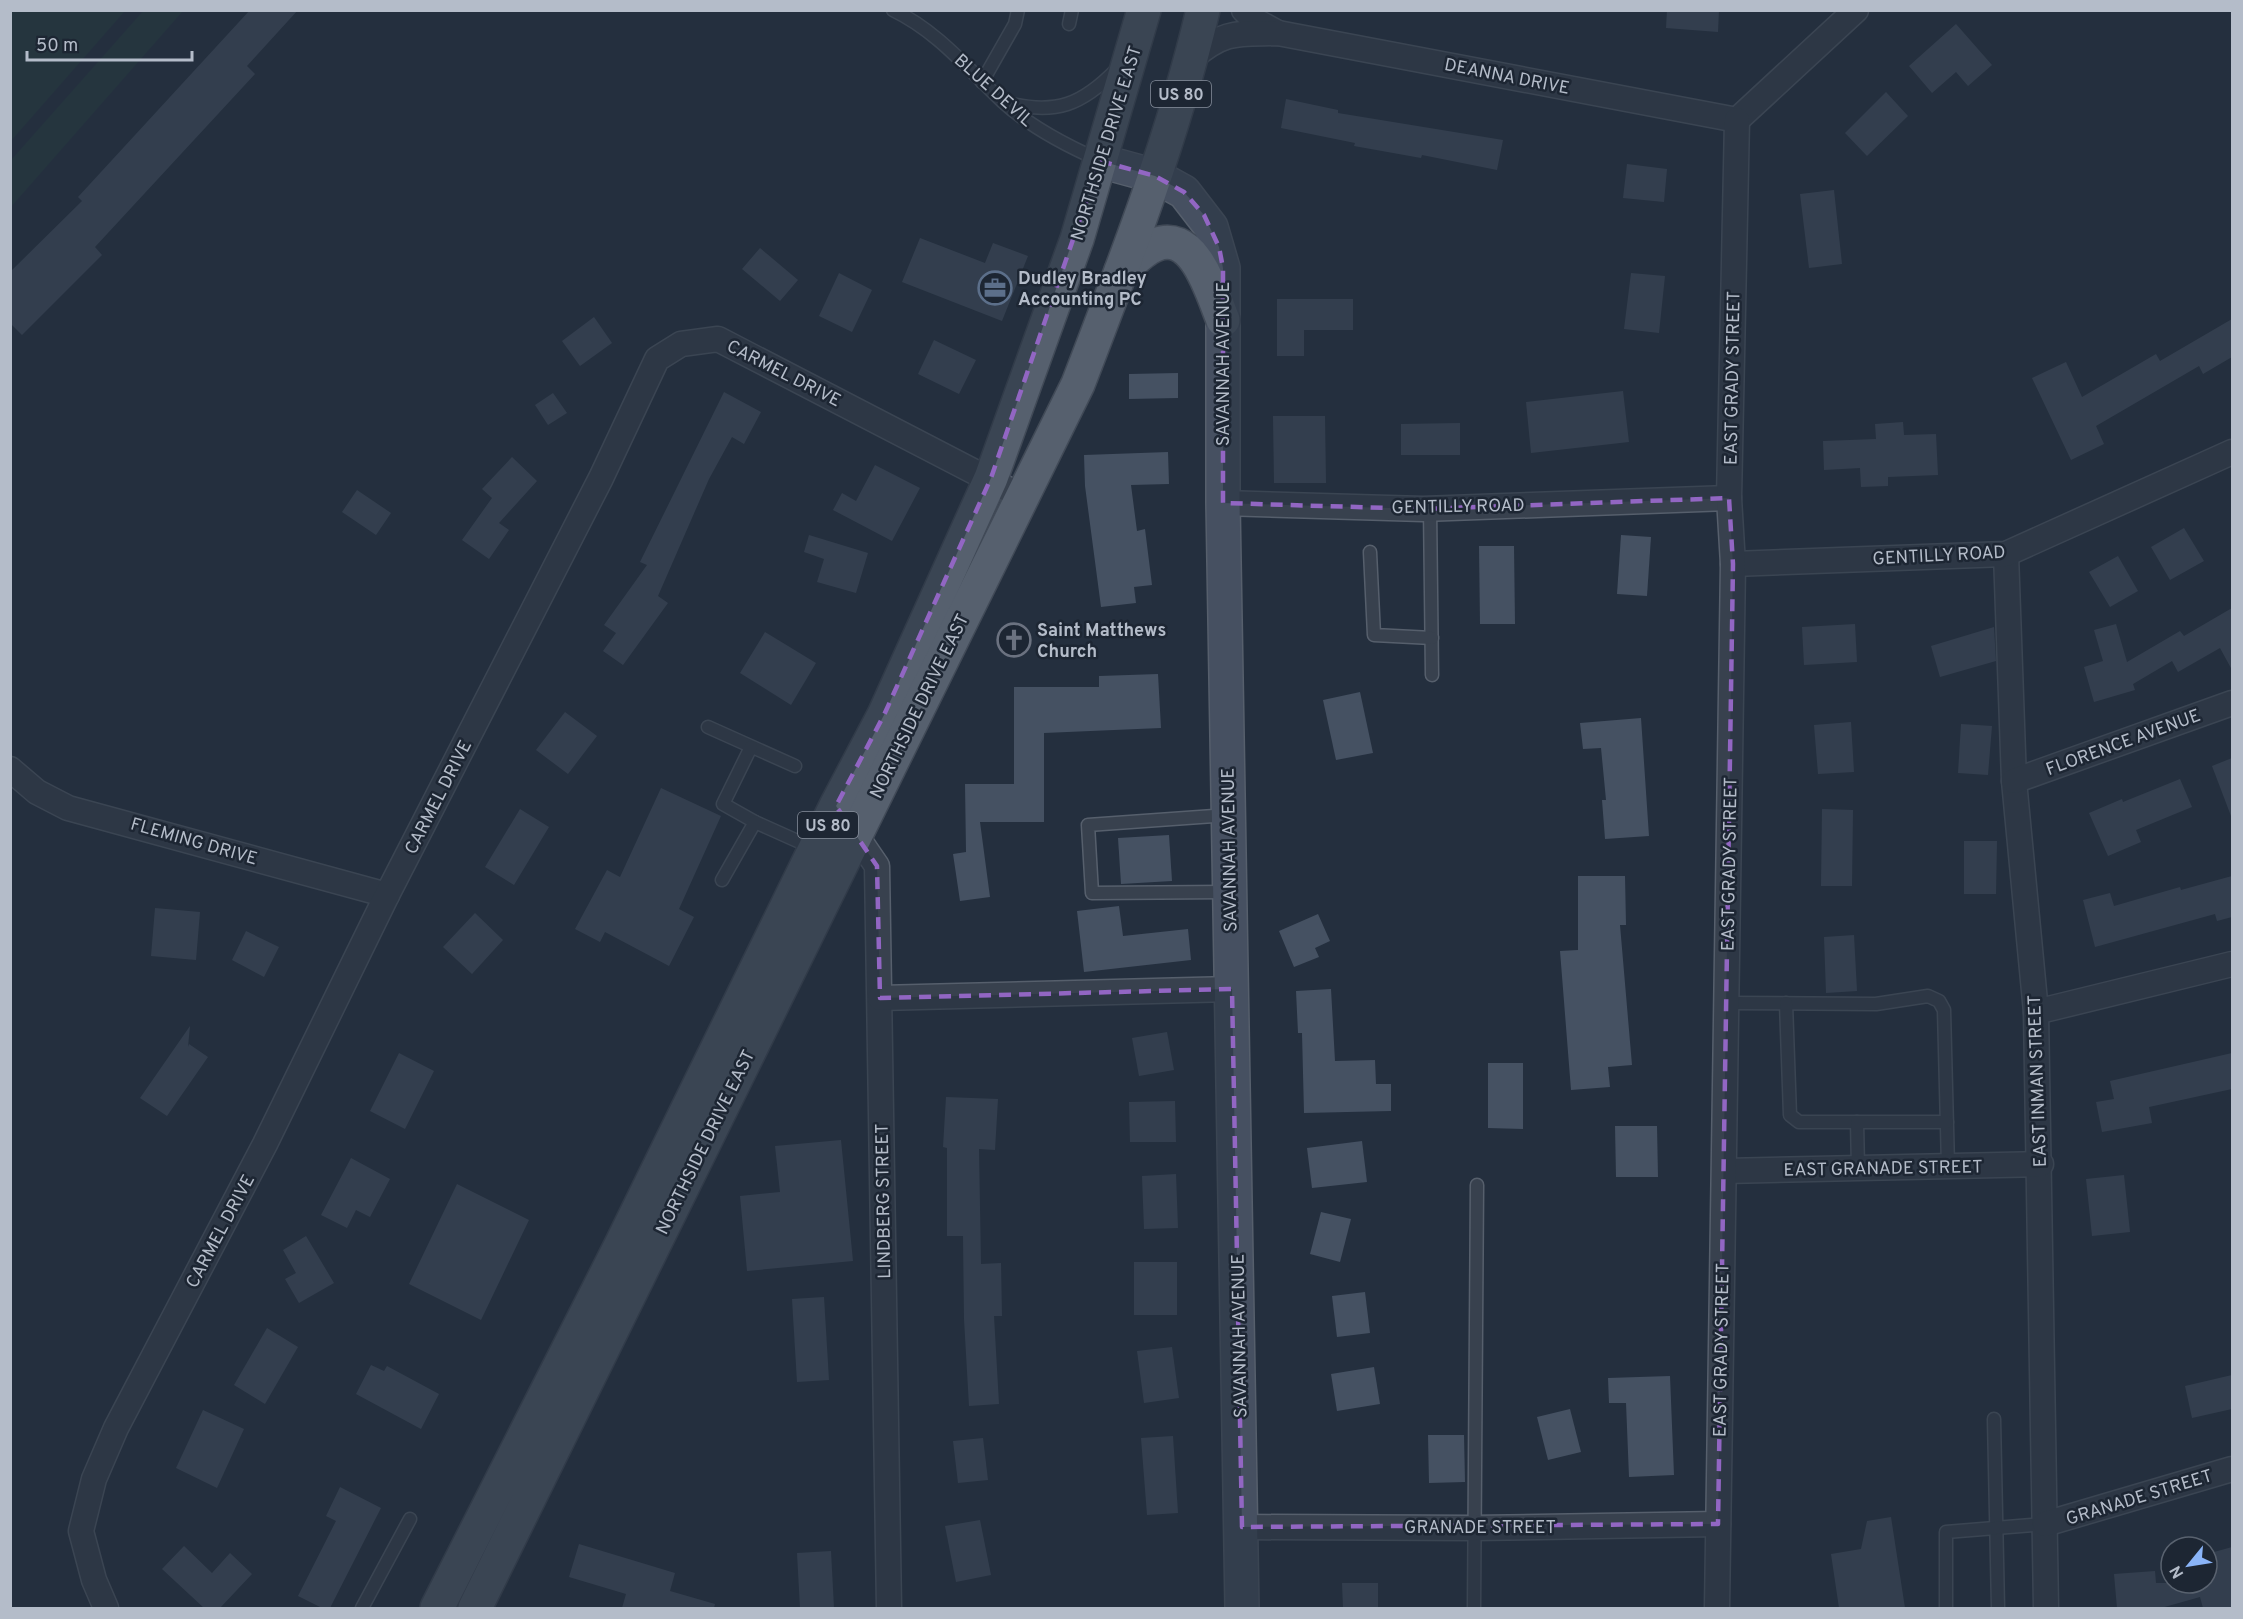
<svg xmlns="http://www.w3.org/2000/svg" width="2243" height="1619" viewBox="0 0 2243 1619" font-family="Overpass,sans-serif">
<rect width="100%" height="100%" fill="#242f3e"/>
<g fill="#263c3f">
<path d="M11 10 125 11 11 141 10 11Z"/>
<path d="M143 11H183L11 207V160Z"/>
</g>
<g fill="#455162">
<path d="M250 10H298L247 66 255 74 95 247 102 255 22 335 10 323V272L82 201 78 197Z"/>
<path d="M1667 10H1719L1718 32 1666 28Z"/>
<path d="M1956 24 1992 65 1968 86 1956 72 1932 93 1909 66Z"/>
<path d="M1886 92 1908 116 1867 156 1845 133Z"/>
<path d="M1286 99 1338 110V113L1503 140 1497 170 1422 155 1421 158 1354 146 1355 143 1281 128Z"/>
<path d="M1627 164 1667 169 1664 202 1623 198Z"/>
<path d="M1834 190 1842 264 1809 268 1800 194Z"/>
<path d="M920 238 985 263 993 243 1028 256 1002 321 902 282Z"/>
<path d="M760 248 798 280 780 301 742 269Z"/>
<path d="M839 273 872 290 852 332 819 316Z"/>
<path d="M1631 273 1665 276 1659 333 1624 329Z"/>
<path d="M1277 299H1353V330H1304V356H1277Z"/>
<path d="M594 317 612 343 580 366 562 341Z"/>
<path d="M2232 319V357L2203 374 2199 366 2096 426 2104 444 2071 460 2032 378 2066 362 2082 397 2156 354 2160 361Z"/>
<path d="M934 340 976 360 959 394 918 374Z"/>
<path d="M1178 373V398L1129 399V374Z"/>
<path d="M1623 391 1629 442 1531 453 1526 402Z"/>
<path d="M724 392 761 412 744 444 732 437 709 479 658 596 668 603 623 665 603 651 616 633 604 625 647 565 640 562Z"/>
<path d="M553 393 567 413 548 425 535 405Z"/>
<path d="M1273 416H1325L1326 483H1274Z"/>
<path d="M1903 422 1904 435 1936 434 1938 475 1888 477V486L1861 487 1860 468 1824 470 1823 441 1876 439 1875 424Z"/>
<path d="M1460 423V455H1401V424Z"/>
<path d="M1168 452 1169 484 1131 485 1137 531 1145 529 1152 585 1134 587 1136 603 1101 607 1085 486 1084 455Z"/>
<path d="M512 457 537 481 499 523 509 530 489 559 462 540 492 498 482 489Z"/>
<path d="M875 465 920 488 892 541 833 510 842 493 856 501Z"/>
<path d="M357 490 391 513 376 535 342 512Z"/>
<path d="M2184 528 2204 561 2170 580 2151 547Z"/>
<path d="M809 535 868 553 856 593 817 582 824 559 804 552Z"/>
<path d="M1621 535 1651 537 1647 596 1617 594Z"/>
<path d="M1479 546H1514L1515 624H1480Z"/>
<path d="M2118 556 2138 591 2110 607 2089 572Z"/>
<path d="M2232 608V670L2220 648 2178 672 2172 661 2133 684 2135 690 2094 702 2084 667 2103 661 2094 630 2116 624 2127 662 2180 631 2184 636Z"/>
<path d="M1855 624 1857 662 1804 665 1802 627Z"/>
<path d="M1994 627 1996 661 1940 677 1931 646Z"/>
<path d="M765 632 816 663 791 705 740 673Z"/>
<path d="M1158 674 1161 728 1044 733V822H980L990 897 960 901 953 854 966 852 965 784H1014V687H1099V676Z"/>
<path d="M1360 692 1373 753 1336 760 1323 700Z"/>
<path d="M565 712 597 736 568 774 536 750Z"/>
<path d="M1641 718 1649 836 1605 839 1602 800H1606L1601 748 1583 749 1580 723Z"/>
<path d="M1851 722 1854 772 1818 774 1814 725Z"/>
<path d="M1961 724 1992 726 1988 775 1958 773Z"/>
<path d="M2232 758V816H2231L2212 766Z"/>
<path d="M2180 779 2192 807 2136 830 2141 842 2108 856 2089 813 2122 799 2123 802Z"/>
<path d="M661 788 721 816 679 909 694 917 669 966 605 932 600 942 575 929 607 870 620 877Z"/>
<path d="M520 809 549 827 514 885 485 867Z"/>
<path d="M1822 809 1853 810 1852 886H1821Z"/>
<path d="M1169 835 1172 881 1121 884 1118 838Z"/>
<path d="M1964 841H1997L1996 894H1964Z"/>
<path d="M1578 876H1625L1626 925H1620L1632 1065 1608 1067 1610 1087 1571 1090 1560 951 1578 950Z"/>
<path d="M2232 876V917L2217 921 2215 914 2095 947 2083 900 2110 893 2114 906 2180 887 2181 890Z"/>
<path d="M1119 906 1123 936 1188 929 1191 960 1084 972 1077 911Z"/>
<path d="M155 908 200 912 196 960 151 956Z"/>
<path d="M475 913 503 940 472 974 443 947Z"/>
<path d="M1318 914 1330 941 1315 948 1319 957 1294 967 1279 931Z"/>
<path d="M246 931 279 947 264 977 232 960Z"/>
<path d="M1854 935 1857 991 1826 993 1824 937Z"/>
<path d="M1331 989 1335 1061 1375 1060 1376 1084H1391V1111L1304 1113 1302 1033H1298L1296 991Z"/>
<path d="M190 1026 188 1047 189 1044 208 1057 167 1116 140 1098Z"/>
<path d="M1167 1032 1174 1070 1139 1076 1132 1038Z"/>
<path d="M399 1053 434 1071 405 1129 370 1111Z"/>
<path d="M2232 1053V1089L2149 1107 2152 1123 2102 1132 2096 1102 2114 1099 2110 1081Z"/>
<path d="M1488 1063H1523V1129L1488 1128Z"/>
<path d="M946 1097 998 1099 995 1150 979 1149 981 1264 1001 1263 1002 1316H994L999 1404 969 1406 964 1319 963 1236H947V1148L943 1147Z"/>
<path d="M1175 1101 1176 1142H1130L1129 1102Z"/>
<path d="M1615 1126H1657L1658 1177H1616Z"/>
<path d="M841 1140 853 1261 747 1271 740 1196 780 1192 775 1146Z"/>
<path d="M1362 1141 1367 1182 1312 1188 1307 1148Z"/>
<path d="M351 1158 390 1179 370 1217 356 1210 347 1228 321 1215Z"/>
<path d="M1176 1174 1178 1228 1144 1229 1142 1176Z"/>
<path d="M2124 1175 2130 1232 2092 1236 2086 1179Z"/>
<path d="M457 1184 529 1220 481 1320 409 1284Z"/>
<path d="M1321 1212 1351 1219 1340 1262 1310 1254Z"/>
<path d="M306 1236 334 1283 299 1303 285 1279 296 1273 283 1250Z"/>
<rect x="1134" y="1262" width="43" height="53"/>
<path d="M1365 1292 1370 1333 1337 1337 1332 1296Z"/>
<path d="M824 1297 829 1380 797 1382 792 1299Z"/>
<path d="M267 1328 298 1347 265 1404 234 1385Z"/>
<path d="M1172 1347 1179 1398 1144 1403 1137 1351Z"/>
<path d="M371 1365 384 1371 387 1366 439 1394 421 1429 356 1394Z"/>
<path d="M1374 1367 1380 1404 1337 1411 1331 1374Z"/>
<path d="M2232 1375V1409L2192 1418 2185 1386Z"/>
<path d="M1670 1376 1674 1475 1629 1477 1626 1403H1609L1608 1378Z"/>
<path d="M1570 1409 1581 1452 1548 1460 1537 1417Z"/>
<path d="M203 1410 244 1429 217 1488 176 1468Z"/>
<path d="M1428 1435H1464L1465 1482 1429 1483Z"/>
<path d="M1173 1436 1178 1513 1147 1515 1141 1438Z"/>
<path d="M983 1438 988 1480 958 1483 953 1441Z"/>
<path d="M340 1487 381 1508 330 1608H322L298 1596 336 1521 326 1516Z"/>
<path d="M1891 1517 1905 1608H1839L1831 1554 1861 1549 1867 1521Z"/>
<path d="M980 1520 991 1575 956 1582 945 1526Z"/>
<path d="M579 1544 675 1573 670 1591 715 1604 714 1608H622L626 1594 569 1577Z"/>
<path d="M184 1546 212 1573 230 1553 252 1574 220 1608H204L162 1569Z"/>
<path d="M2232 1547V1608H2203L2200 1597 2161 1608H2117L2114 1574 2155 1571 2156 1583H2207V1554Z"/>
<path d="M831 1551 834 1608H800L797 1553Z"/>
<path d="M1342 1583H1378V1608H1343Z"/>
</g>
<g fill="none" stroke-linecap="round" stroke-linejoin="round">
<defs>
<g id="lane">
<path d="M893 10C937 31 967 68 1002 101 1030 127 1065 145 1099 160"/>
<path d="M1069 24 1072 10"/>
<path d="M982 82 1015 24 1018 10"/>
<path d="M1007 103C1056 115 1082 105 1117 69"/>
<path d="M1430 508 1432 675"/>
<path d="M1370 552 1374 635 1432 638"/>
<path d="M708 727 795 766"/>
<path d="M751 747 723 804 755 822"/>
<path d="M722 880 755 822 813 848"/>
<path d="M1227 892 1092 893 1088 825 1228 815"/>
<path d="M1727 1003 1876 1004 1928 996 1939 1001 1944 1010 1948 1166"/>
<path d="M1786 1003 1790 1115 1799 1122H1857"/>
<path d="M1858 1168 1857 1122H1947"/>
<path d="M1994 1419 1998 1608"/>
<path d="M362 1608 410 1519"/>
<path d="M1474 1608 1477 1185"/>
<path d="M1946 1608V1532L2045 1524"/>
</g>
<g id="street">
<path d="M1244 10 1254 20 1278 33"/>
<path d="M1192 58C1225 30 1237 34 1278 33L1737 120"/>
<path d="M1737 120 1856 10"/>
<path d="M1223 503 1423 509 1729 498"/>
<path d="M2006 554 2014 781 2036 1012 2046 1608"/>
<path d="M1733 564 2006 554 2232 452"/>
<path d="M10 769 37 792 68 808 387 895"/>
<path d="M2014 781 2232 703"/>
<path d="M849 825 877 866 889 1608"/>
<path d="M880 998 1232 989"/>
<path d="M2036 1012 2232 964"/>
<path d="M1725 1171 2041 1164"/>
<path d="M2045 1524 2232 1469"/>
<path d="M1242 1527 1474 1528 1718 1524"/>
<path d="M106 1608 94 1580 81 1531 94 1479 116 1428 265 1144 387 895 601 478 657 359 681 344 718 339 1023 497"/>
<path d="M1717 1608 1733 564 1729 498 1737 120"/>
</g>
<path id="secondary" d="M1100 161 1155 176 1184 192 1211 227 1223 268V503L1242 1608"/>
<g id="primary">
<path d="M1121 271C1131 263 1142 250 1155 245 1195 228 1212 294 1223 320"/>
<path d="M437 1608 621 1245 836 806 884 715 991 478 1077 239 1144 10"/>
<path d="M475 1608 1078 384C1125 262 1173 138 1203 10"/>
</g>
</defs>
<use href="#lane" stroke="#565f6c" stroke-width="15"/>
<use href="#street" stroke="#565f6c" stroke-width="27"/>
<use href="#secondary" stroke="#565f6c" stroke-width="36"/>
<use href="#primary" stroke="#414a57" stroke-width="36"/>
<use href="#lane" stroke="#38414e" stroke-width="12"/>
<use href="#street" stroke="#38414e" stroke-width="24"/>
<use href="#secondary" stroke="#465061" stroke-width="33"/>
<use href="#primary" stroke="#56606e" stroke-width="33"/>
</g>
<path d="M0 0H2243V1619H0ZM1100 161 1155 176 1184 192 1204 215 1219 247 1223 268V503L1423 509 1729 498 1733 564 1718 1524 1242 1527 1232 989 880 998 877 866 836 806 884 715 991 478Z" fill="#242f3e" fill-opacity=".55" fill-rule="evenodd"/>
<path fill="none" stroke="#9266c3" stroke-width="4.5" stroke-dasharray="12 8" stroke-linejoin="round" d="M1100 161 1155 176 1184 192 1204 215 1219 247 1223 268V503L1423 509 1729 498 1733 564 1718 1524 1242 1527 1232 989 880 998 877 866 836 806 884 715 991 478Z"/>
<defs>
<symbol id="office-ring" viewBox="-11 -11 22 22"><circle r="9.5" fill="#1d2633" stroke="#5c6f8a" stroke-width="1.5"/><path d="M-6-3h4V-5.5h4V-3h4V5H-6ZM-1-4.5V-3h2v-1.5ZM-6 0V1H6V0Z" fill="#5c6f8a"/></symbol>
<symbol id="church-ring" viewBox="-11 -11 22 22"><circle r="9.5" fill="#1d2633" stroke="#6b7280" stroke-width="1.5"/><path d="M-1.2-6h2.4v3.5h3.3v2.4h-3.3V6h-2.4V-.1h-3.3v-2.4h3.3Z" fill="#6b7280"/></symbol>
</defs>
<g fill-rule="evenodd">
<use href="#office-ring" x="976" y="269" width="38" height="38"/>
<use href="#church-ring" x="995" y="621" width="38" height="38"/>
</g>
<g text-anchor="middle" stroke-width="5" stroke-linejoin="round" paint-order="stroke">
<g fill="#1d2633" stroke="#878f9c" stroke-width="1.5">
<rect x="1151" y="81" width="60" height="26" rx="4.5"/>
<rect x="798" y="812" width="60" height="26" rx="4.5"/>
</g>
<g font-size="16" font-weight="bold" fill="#b4bcc9">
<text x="1181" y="100">US 80</text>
<text x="828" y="831">US 80</text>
</g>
<g font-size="18" fill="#b4bcc9" stroke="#1d2633">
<text transform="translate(1507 76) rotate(11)" y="6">DEANNA DRIVE</text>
<text transform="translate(994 90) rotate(42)" y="6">BLUE DEVIL</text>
<text transform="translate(1106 143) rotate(-73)" y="6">NORTHSIDE DRIVE EAST</text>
<text transform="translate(1223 364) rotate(-90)" y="6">SAVANNAH AVENUE</text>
<text transform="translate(784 373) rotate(27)" y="6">CARMEL DRIVE</text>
<text transform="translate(1732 378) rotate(-89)" y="6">EAST GRADY STREET</text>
<text transform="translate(1458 506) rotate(-1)" y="6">GENTILLY ROAD</text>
<text transform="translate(1939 555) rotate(-3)" y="6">GENTILLY ROAD</text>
<text transform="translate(919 706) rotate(-64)" y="6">NORTHSIDE DRIVE EAST</text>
<text transform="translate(2123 742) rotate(-20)" y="6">FLORENCE AVENUE</text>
<text transform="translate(438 797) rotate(-63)" y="6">CARMEL DRIVE</text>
<text transform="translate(194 841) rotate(16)" y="6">FLEMING DRIVE</text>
<text transform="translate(1229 850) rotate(-91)" y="6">SAVANNAH AVENUE</text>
<text transform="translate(1729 864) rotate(-89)" y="6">EAST GRADY STREET</text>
<text transform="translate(2037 1081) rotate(-92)" y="6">EAST INMAN STREET</text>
<text transform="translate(705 1142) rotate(-64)" y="6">NORTHSIDE DRIVE EAST</text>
<text transform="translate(1883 1168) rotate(-1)" y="6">EAST GRANADE STREET</text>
<text transform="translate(883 1201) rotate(-91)" y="6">LINDBERG STREET</text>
<text transform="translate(220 1231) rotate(-62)" y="6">CARMEL DRIVE</text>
<text transform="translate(1239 1336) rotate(-91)" y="6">SAVANNAH AVENUE</text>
<text transform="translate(1721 1350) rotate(-89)" y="6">EAST GRADY STREET</text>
<text transform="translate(2139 1497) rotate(-17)" y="6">GRANADE STREET</text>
<text x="1480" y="1533">GRANADE STREET</text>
</g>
<g font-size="18" font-weight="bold" fill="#b4bcc9" stroke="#1d2633" text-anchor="start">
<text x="1018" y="284">Dudley Bradley<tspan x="1018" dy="21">Accounting PC</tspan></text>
<text x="1037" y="636">Saint Matthews<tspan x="1037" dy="21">Church</tspan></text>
</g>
</g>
<rect width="2243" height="1619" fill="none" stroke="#b4bcc9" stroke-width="24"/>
<g transform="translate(2189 1565) rotate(240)"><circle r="28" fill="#1d2633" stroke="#59626f" stroke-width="1.5"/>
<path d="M0-4.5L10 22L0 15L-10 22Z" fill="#8ab4f8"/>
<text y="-9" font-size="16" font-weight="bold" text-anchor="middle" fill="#b4bcc9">N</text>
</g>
<path d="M27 51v9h165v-9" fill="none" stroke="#b4bcc9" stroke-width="3"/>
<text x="36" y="51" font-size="18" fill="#b4bcc9" stroke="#1d2633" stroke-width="4.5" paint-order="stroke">50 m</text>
</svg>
